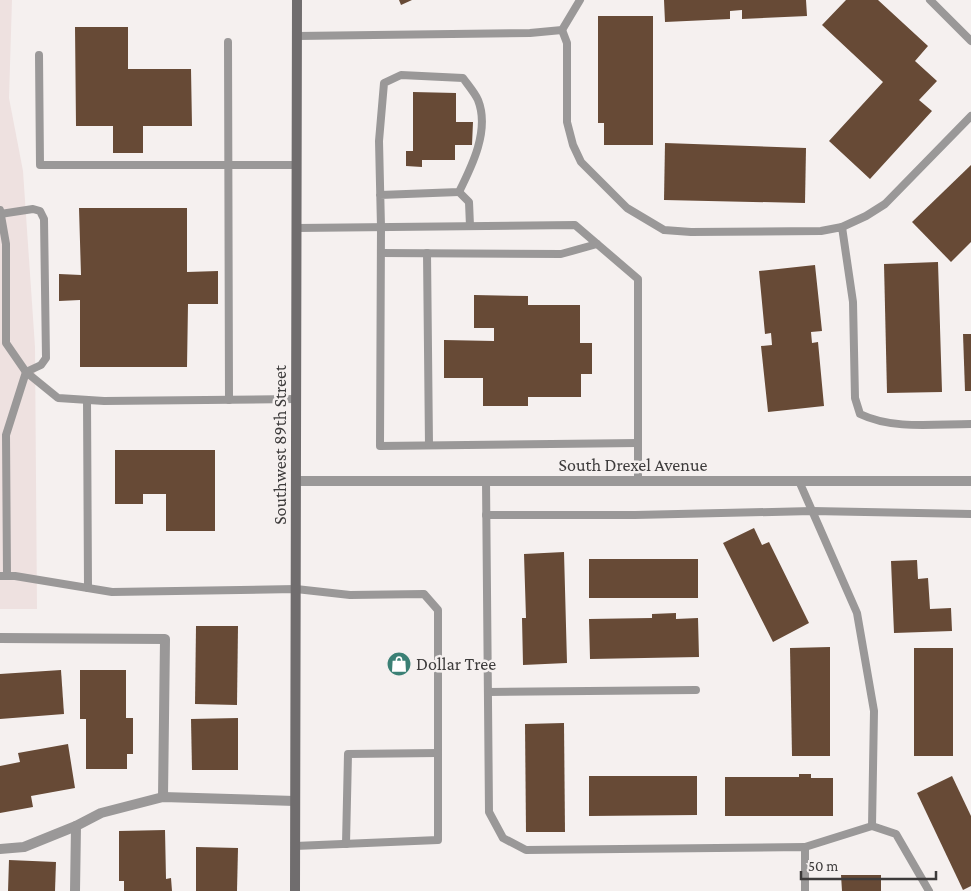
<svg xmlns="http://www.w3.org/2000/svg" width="971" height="891" viewBox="0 0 971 891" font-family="'Crimson Pro',serif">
<rect width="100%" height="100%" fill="#f5f0ef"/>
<path fill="#eee1e0" d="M0 0H12L9 98 23 171 35 347 37 609H0Z"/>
<g fill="#674a36">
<path d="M399 0H412L401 5Z"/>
<path d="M664 0H806L807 16 742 19V10L730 11V19L665 22Z"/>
<path d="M846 0H878L928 46 915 61 937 81 919 100 932 111 870 179 829 141 883 82 822 25Z"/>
<path d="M598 16H653V145H604V123H598Z"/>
<path d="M75 27H128V69H191L192 126H143V153H113V126H76Z"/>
<path d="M413 92 456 93V122H473L472 145H455V160H422V167L406 166V151H413Z"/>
<path d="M665 143 806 148 805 203 664 200Z"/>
<path d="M971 165V242L951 262 912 222Z"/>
<path d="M79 208H187V272L218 271V304H188L187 367H80V300L59 301V274L81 275Z"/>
<path d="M938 262 942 392 887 393 884 264Z"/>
<path d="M815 265 822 331 811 332 812 343 818 342 824 406 768 412 761 346 772 345 771 333 765 334 759 271Z"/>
<path d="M474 295 528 296V305H580V343H592V374H581V397H528V406H483V378H444V340L494 341V328H474Z"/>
<path d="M963 334H971V391H965Z"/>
<path d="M115 450H215V531H166V494H143V504H115Z"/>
<path d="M754 528 762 545 769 542 809 623 773 642 723 543Z"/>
<path d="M564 552 567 663 523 665 522 618H526L524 554Z"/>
<rect x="589" y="559" width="109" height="39"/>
<path d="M917 560 918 579 928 578 930 609 951 608 952 631 894 633 891 561Z"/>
<path d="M676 613V619L698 618 699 657 590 659 589 619 652 618V614Z"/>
<path d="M196 626H238L237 705 195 704Z"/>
<path d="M830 647V756H792L790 648Z"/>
<rect x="914" y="648" width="39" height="108"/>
<path d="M61 670 64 714 0 719V674Z"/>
<path d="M80 670H126V718H133V754H127V769H86V719H80Z"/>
<path d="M238 718V770H192L191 719Z"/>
<path d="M564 723 565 832H526L525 724Z"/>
<path d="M68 744 75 788 31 796 33 807 0 813V766L20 762 18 753Z"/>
<path d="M799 774H811V778H833V816H725V777H799Z"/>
<path d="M589 776H697V815L589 816Z"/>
<path d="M952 776 971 816V886L963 890 917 793Z"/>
<path d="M165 830 166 879 171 878 172 891H124V881H119V831Z"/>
<path d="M196 847 238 848 237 891H196Z"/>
<path d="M9 860 56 862 55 891H8Z"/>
<path d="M841 875H881V891H842Z"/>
</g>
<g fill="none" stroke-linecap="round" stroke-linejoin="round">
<g stroke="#9a9898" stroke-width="8">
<path d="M930 0 971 41"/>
<path d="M562 30 567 43V122L573 145 581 162 627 208 664 230 691 232 821 231 842 227 853 302 855 398 860 414C893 430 935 424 971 424"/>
<path d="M297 36 530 33 562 30 580 0"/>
<path d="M228 42 229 400"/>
<path d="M39 55 40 165H297"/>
<path d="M459 192 469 202 470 226"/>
<path d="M380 195 459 192C472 166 490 130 478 100 475 93 468 85 463 78L401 75 384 83 379 141 381 227 380 446 638 443"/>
<path d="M0 210 6 244V343L26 372 58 398 104 401 296 399"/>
<path d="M0 214 33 209 40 211 44 219 46 358 41 365 26 372 6 435 7 576"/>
<path d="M842 227 866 216 885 204 971 116"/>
<path d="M297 228 575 225 638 279V481"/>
<path d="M381 253 561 254 597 244"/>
<path d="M427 253 429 445"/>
<path d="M87 400 88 588"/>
<path d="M486 481 489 812 503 838 526 850 805 847V891"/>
<path d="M799 481 857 613 874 711 872 826 805 847"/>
<path d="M486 515H635L812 511 971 514"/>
<path d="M0 576H15L112 592 296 589 350 595 424 594 438 610V840L295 846"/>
<path d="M488 692 696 690"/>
<path d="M872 826 896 834 929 891"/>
<path d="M346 844 348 754 438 753"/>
</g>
<g stroke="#9a9898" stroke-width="10">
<path d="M296 481H971"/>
<path d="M0 638 165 639 163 797"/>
<path d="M0 849 24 847 76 826"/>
<path d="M75 891 76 826 101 813 163 797 295 801"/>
</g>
<path stroke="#706d6e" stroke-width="10" d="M295 891 297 0"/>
</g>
<defs>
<symbol id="shop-disc" viewBox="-11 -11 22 22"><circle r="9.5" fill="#3b8075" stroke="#f5f0ef"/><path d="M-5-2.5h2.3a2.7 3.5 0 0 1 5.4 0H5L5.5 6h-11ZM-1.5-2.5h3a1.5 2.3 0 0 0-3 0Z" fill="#fff"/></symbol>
</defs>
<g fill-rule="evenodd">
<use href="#shop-disc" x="385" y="650" width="28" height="28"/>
</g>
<g text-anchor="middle" stroke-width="5" stroke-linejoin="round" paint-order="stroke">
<g font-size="18" fill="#3d3b3b" stroke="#f5f0ef">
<text transform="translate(280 445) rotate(-90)" y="6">Southwest 89th Street</text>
<text x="633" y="471">South Drexel Avenue</text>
</g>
<g font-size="18" fill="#3d3b3b" stroke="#f5f0ef" text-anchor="start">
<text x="416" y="670">Dollar Tree</text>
</g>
</g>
<path d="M801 871v8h135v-8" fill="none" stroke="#3d3b3b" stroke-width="2.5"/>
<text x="808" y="871" font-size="15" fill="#3d3b3b" stroke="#f5f0ef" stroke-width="4" paint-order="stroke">50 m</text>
</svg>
